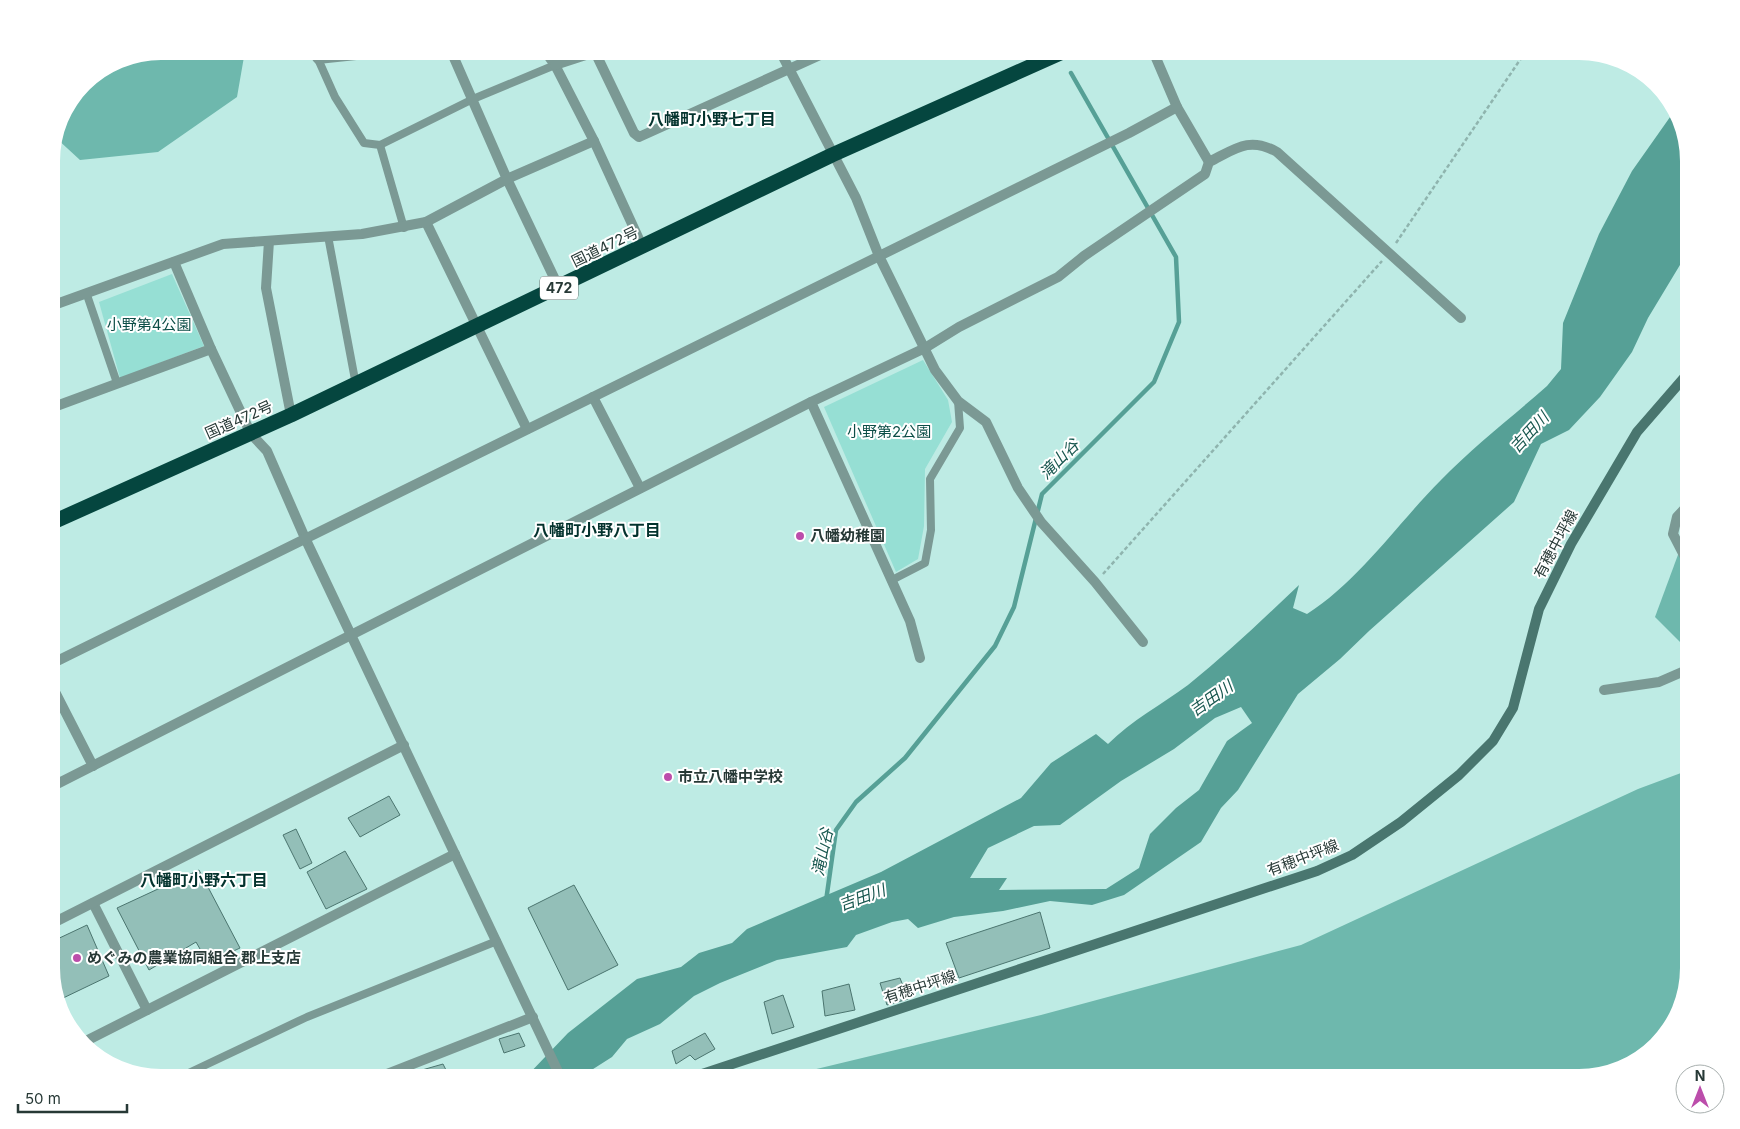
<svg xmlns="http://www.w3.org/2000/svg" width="1740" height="1129" viewBox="0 0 1740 1129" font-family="Inter,'Noto Sans JP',sans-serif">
<rect width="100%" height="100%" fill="#beebe4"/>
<g fill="#96dfd4">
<path d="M172 274 204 346 120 378 99 302Z"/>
<path d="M923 360 948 400 952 422 925 469 924 526 918 559 896 572 824 407Z"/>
</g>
<g fill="#6eb8ad">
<path d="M161 51H245L237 97 158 152 80 160 55 137C63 104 87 73 119 60 131 54 148 54 161 51Z"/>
<path d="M1689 525V651L1655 617Z"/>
<path d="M1689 770V968L1670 1029 1634 1063 1579 1078H779L1041 1015 1301 945 1638 789Z"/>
</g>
<path fill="#56a096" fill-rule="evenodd" d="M1675 110 1689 161V250L1648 318 1632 352 1600 397 1569 430 1541 444 1514 502 1369 631 1340 659 1298 694 1238 790 1221 808 1201 842 1124 895 1092 905 1050 901 1003 911 954 917 918 928 908 919 892 922 856 935 847 947 777 960 720 983 694 996 660 1024 627 1039 612 1057 579 1078H525L568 1033 637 979 681 967 699 953 732 943 747 929 881 872 1021 798 1051 763 1096 734 1108 744C1132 720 1161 705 1188 685 1227 654 1263 619 1299 585L1293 608 1307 614C1360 580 1397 524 1441 480 1474 446 1512 417 1547 386L1561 369 1563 323 1599 234 1632 171ZM1241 707 1252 723 1227 741 1199 790 1176 808 1150 834 1139 868 1106 889 999 890 1007 878H970L988 848 1034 826 1060 825 1121 781 1174 749 1215 718Z"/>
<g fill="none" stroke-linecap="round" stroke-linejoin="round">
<path stroke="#56a096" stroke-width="4.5" d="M826 901 836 830 856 802 905 758 995 646 1014 607 1042 494 1154 382 1179 322 1176 257 1071 73"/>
</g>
<g fill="#93bfb8" stroke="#4b756f">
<path d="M389 796 400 815 360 837 348 818Z"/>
<path d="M296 829 312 863 300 869 283 835Z"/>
<path d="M345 851 367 889 326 909 307 872Z"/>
<path d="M199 870 240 948 208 963 196 942 149 970 117 908Z"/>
<path d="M574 885 618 965 568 990 528 908Z"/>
<path d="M1040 912 1050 948 959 978 946 943Z"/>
<path d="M87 925 109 976 59 1000 51 975V942Z"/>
<path d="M900 978 908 999 887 1005 880 983Z"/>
<path d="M849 984 855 1010 825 1016 822 991Z"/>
<path d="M783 995 794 1027 772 1034 764 1002Z"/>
<path d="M519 1033 525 1046 504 1053 499 1039Z"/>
<path d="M705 1033 715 1049 695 1060 690 1055 676 1064 672 1051Z"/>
<path d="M443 1064 450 1078H408V1074Z"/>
</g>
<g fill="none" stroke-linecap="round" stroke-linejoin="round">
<g stroke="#8fb4ae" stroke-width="2.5" stroke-dasharray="4 2.5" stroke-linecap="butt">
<path d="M1396 243 1526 51"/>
<path d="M1103 574 1382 261"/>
</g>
<g stroke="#7b9994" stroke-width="8">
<path d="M318 59 335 97 364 143 380 145 404 228"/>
<path d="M380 145 473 99 555 65"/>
<path d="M328 236 356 385"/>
<path d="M87 295 117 383"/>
<path d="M892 580 925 563 931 530 930 479 960 428 958 401"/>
<path d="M178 1078 307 1017 497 941"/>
</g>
<g stroke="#7b9994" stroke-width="10">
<path d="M312 51 318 59 356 55 365 51"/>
<path d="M451 51 507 179 559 288"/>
<path d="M545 51 555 65 594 141 643 248"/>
<path d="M780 51 856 198 879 256 935 370 958 401 986 422 1018 488 1041 522 1095 582 1143 642"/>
<path d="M1153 51 1177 107 1209 162"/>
<path d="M555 65 595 52 634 133 639 137 829 51"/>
<path d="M426 222 527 429"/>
<path d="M269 241 266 288 291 415"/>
<path d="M51 306 223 244 362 234 426 222 507 179 594 141"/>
<path d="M211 349 251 434 267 451 305 538 561 1078"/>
<path d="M593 397 640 488"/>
<path d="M811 402 910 621 920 658"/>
<path d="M51 408 211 349 174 262"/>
<path d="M51 502 58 520"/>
<path d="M1689 504 1677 517 1673 534 1689 565"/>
<path d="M51 664 1129 133 1177 107"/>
<path d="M51 684 93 766"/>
<path d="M1604 690 1659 682 1689 669"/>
<path d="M51 787 811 402 925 348 959 327 1058 277 1084 256 1205 174 1209 162C1235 149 1249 136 1277 152L1461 318"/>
<path d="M93 903 147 1010"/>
<path d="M51 924 404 745"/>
<path d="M84 1042 455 854"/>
<path d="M377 1078 533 1017"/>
</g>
<path stroke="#49766f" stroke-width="10" d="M690 1078 1317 871 1352 855 1401 822 1459 775 1493 741 1513 708 1539 609 1571 544 1637 432 1689 372"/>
<path stroke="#05463f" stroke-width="15" d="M51 523 291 415 832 155 1065 51"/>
</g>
<g fill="#bc4dab" stroke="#fff" stroke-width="2">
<circle cx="800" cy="536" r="5"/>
<circle cx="668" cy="777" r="5"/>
<circle cx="77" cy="958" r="5"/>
</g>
<g text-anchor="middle" stroke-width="4" stroke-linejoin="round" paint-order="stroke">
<rect fill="#fff" stroke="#687472" stroke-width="1" x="540" y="276.5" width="38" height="23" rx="4"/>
<g font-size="14" font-weight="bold" fill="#273936">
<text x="559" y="293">472</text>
</g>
<g font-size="15" fill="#273936" stroke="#fff">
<text transform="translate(605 247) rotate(-26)" y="5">国道472号</text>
<text transform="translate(239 420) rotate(-24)" y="5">国道472号</text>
<text transform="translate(1556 544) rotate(-62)" y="5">有穂中坪線</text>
<text transform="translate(1303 858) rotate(-21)" y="5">有穂中坪線</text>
<text transform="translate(920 987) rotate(-18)" y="5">有穂中坪線</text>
</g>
<g font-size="15" fill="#0c4e47" stroke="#fff">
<text x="149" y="330">小野第4公園</text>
<text x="889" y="437">小野第2公園</text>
</g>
<g font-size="15" font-weight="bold" fill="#273936" stroke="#fff" text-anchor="start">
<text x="810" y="541">八幡幼稚園</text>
<text x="678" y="782">市立八幡中学校</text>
<text x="87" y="963">めぐみの農業協同組合 郡上支店</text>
</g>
<g font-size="16" font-weight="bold" fill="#03322d" stroke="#fff">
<text x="712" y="125">八幡町小野七丁目</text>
<text x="597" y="536">八幡町小野八丁目</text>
<text x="204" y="886">八幡町小野六丁目</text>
</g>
<g font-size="16" font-style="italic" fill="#18574f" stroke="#fff">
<text transform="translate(1529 432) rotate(-47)" y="6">吉田川</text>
<text transform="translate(1059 459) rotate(-45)" y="6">滝山谷</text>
<text transform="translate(1211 698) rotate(-35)" y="6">吉田川</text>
<text transform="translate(822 852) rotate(-78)" y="6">滝山谷</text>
<text transform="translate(862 897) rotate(-20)" y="6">吉田川</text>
</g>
</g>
<path d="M0 0H1740V1129H0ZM161 60H1579A101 101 0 0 1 1680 161V968A101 101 0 0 1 1579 1069H161A101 101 0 0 1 60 968V161A101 101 0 0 1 161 60Z" fill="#fff" fill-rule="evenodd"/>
<g transform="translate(1700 1089)"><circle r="24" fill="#ffffff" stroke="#a9b0af"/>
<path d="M0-4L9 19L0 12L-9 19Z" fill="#bc4dab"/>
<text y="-8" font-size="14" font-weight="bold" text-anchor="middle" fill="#273936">N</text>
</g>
<path d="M18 1104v8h109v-8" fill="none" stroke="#273936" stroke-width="2.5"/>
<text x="25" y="1104" font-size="15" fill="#273936" stroke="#ffffff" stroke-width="4" paint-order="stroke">50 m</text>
</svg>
